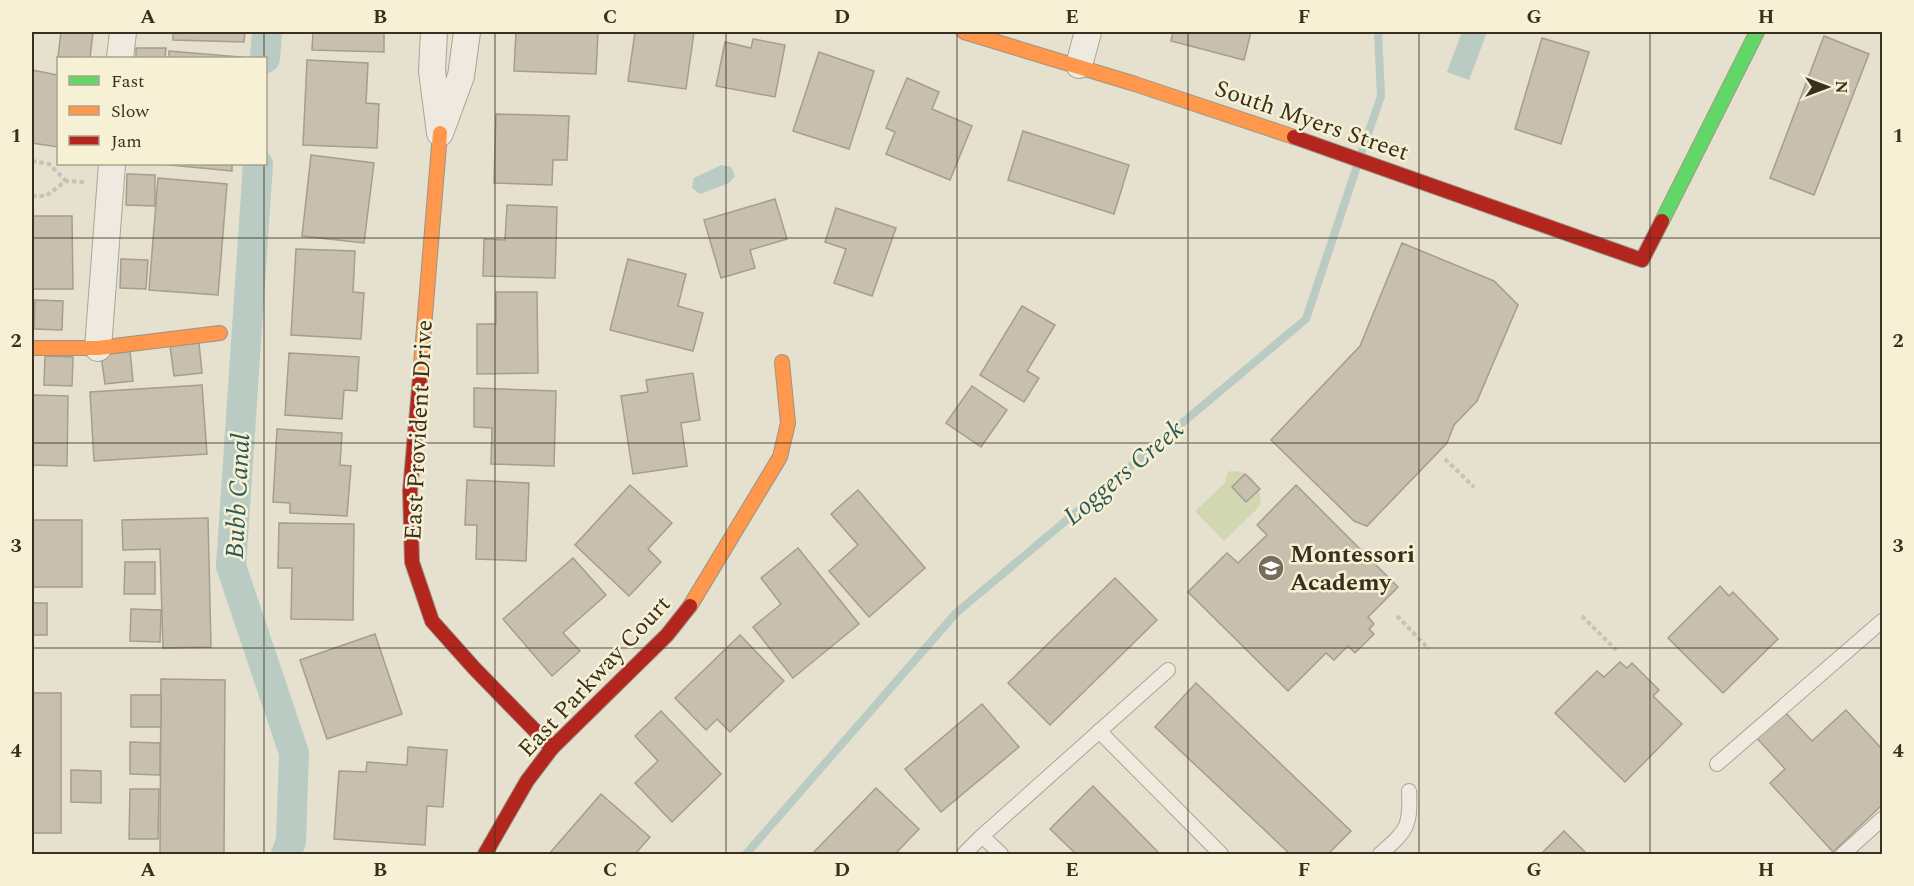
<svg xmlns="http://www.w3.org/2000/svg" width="1914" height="886" viewBox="0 0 1914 886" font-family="Spectral,serif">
<rect width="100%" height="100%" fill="#e5e1ce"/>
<path fill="#d1d7b0" d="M1233 471C1253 472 1260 485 1261 503L1256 510 1224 541 1195 511 1226 482 1225 479 1228 474 1226 472Z"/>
<g fill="#b9cbc2">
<path d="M1462 32H1487L1469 80 1447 72Z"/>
<path d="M721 165 731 167 735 176 729 183 700 194 692 188 694 178Z"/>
</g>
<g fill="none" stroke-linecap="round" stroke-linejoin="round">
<g stroke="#b9cbc2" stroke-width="8">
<path d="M1361 154 1381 96 1378 32"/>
<path d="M746 854 956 613 1306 319 1357 166"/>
</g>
<g stroke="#b9cbc2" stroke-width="30">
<path d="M265 58 267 32"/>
<path d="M258 164 231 566 294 753 291 841 286 854"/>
</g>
</g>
<g fill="#c9bfaf" stroke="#a69d8d" stroke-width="1.5">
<path d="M61 32H93L90 58 58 57Z"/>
<path d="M173 32H245L244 42 173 40Z"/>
<path d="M313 32H384V52L312 50Z"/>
<path d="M516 32H598L596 74 514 71Z"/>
<path d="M635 32H694L686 89 628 81Z"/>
<path d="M1173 32H1251L1244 60 1171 41Z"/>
<path d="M1824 36 1869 54 1814 195 1770 178Z"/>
<path d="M1542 38 1589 52 1561 144 1515 129Z"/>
<path d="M753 39 785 45 775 97 716 86 725 42 751 48Z"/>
<path d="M136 48H166L165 58H136Z"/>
<path d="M169 51 242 57 241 58H169Z"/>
<path d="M819 52 874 71 849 149 793 131Z"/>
<path d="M307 60 368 63 366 103 379 104 377 148 303 145Z"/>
<path d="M32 70 58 75V147L32 143Z"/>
<path d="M907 78 939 92 932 109 972 126 950 180 886 154 895 132 886 128Z"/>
<path d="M496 114 569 116 567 160H553L552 185 494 183Z"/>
<path d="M1023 131 1129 165 1114 214 1008 180Z"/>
<path d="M311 155 374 163 364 243 302 236Z"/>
<path d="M159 164H232V171Z"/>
<path d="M127 174 155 175V206L126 205Z"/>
<path d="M158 178 227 184 218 295 149 290Z"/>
<path d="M775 199 787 239 750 250 755 268 721 278 704 220Z"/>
<path d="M507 205 557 207 555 278 483 276 484 239 505 240Z"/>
<path d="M836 208 896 228 872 296 834 283 846 249 825 242Z"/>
<path d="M32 216H72L73 289H32Z"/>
<path d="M1402 243 1494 281 1518 305 1477 401 1454 425 1447 443 1367 526 1354 521 1271 440 1360 346Z"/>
<path d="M296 249 355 251 353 292 364 293 361 339 291 335Z"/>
<path d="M121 259 148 260 146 289 120 288Z"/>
<path d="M628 259 686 274 678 306 703 313 693 351 610 330Z"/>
<path d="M496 292H537L538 373 477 374V324H496Z"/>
<path d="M35 300 63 301 62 330 34 329Z"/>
<path d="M1022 306 1055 325 1027 371 1039 378 1024 402 980 375Z"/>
<path d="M199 343 202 373 174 376 170 346Z"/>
<path d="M130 351 133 381 105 384 101 355Z"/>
<path d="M289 353 359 357 357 391 344 390 342 419 285 415Z"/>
<path d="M45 356 73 357 72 386 44 385Z"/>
<path d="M693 373 700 420 681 423 687 466 633 474 621 396 648 392 646 380Z"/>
<path d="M202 385 207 454 94 461 90 392Z"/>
<path d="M972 386 1007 410 981 447 946 423Z"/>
<path d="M474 388 556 391 554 466 491 464 492 428 474 427Z"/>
<path d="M32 395 68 396 67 466 32 465Z"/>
<path d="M277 429 342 433 340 465 351 466 347 516 290 513V503L273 502Z"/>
<path d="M1245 474 1260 489 1246 502 1232 487Z"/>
<path d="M467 480 529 483 526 561 476 559 477 525H465Z"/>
<path d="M630 485 672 523 648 549 661 562 629 596 575 545Z"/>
<path d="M1296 485 1398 587 1368 617 1374 624 1369 629 1374 634 1355 653 1348 646 1334 660 1326 653 1288 691 1188 592 1227 553 1238 563 1267 535 1257 525Z"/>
<path d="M858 490 925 568 869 617 829 571 858 545 831 514Z"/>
<path d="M208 518 211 647 163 648 160 549 123 550 122 520Z"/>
<rect x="32" y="520" width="50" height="67"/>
<path d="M279 523 354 524 353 620 291 619 292 568H278Z"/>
<path d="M798 548 859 624 793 678 753 627 781 604 761 578Z"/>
<path d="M573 558 606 595 563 633 580 651 552 676 503 619Z"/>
<path d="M125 562H155V594H124Z"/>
<path d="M1115 578 1157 620 1050 725 1008 683Z"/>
<path d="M1720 586 1729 596 1733 592 1778 639 1723 693 1668 638Z"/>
<rect x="32" y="603" width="15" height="32"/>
<path d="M131 609 161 610 160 642 130 641Z"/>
<path d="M375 634 402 714 327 739 300 660Z"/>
<path d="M740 635 784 681 730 732 717 719 706 730 675 698Z"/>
<path d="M1620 662 1627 668 1632 663 1659 690 1653 696 1682 724 1625 782 1555 713 1597 671 1604 677Z"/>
<path d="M161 679 225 680 224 854H160Z"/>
<path d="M1196 683 1351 831 1328 854H1290L1155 727Z"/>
<rect x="32" y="693" width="29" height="140"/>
<rect x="131" y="695" width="30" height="32"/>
<path d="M982 704 1019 747 941 812 905 769Z"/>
<path d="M1783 710 1812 741 1846 710 1882 749V805L1833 852 1770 783 1785 769 1755 736Z"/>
<path d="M661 711 721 774 672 822 635 783 658 761 635 736Z"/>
<path d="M130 742 160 743V775L130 774Z"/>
<path d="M408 747 447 750 443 807 427 806 425 845 334 839 339 771 366 772 367 762 407 765Z"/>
<path d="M71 770 101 771V803L71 802Z"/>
<path d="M1093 786 1160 854H1076L1050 829Z"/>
<path d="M876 788 919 829 895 854H812Z"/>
<path d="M130 789H159L158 839H129Z"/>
<path d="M601 794 650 837 635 854H549Z"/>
<path d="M1564 831 1587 854H1541Z"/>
</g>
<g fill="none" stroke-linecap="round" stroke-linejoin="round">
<defs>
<g id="lane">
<path d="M1099 731 1221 854"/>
<path d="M1717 764 1882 621"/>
<path d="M982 836 1001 854"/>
<path d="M964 854 982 836 1168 670"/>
<path d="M1380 854C1406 831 1411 828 1409 791"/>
<path d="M1843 854 1882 819"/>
</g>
<g id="street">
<path d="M434 32 432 71 440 133 461 76 467 32"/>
<path d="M120 58 123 32"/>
<path d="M1079 65 1088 32"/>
<path d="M98 348 112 164"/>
</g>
<path id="fast" d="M1662 221 1757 32"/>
<g id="slow">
<path d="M964 32 1135 84 1294 137"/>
<path d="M32 348H98L220 333"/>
<path d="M420 377 440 133"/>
<path d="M690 606 780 457 788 423 782 362"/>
</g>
<g id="jam">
<path d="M1294 137 1642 260 1662 221"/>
<path d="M420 377 410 491 412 562 432 621 474 668 552 748"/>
<path d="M485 854 527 781 552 748 667 635 690 606"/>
</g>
</defs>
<use href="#lane" stroke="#aaa597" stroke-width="16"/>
<use href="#street" stroke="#aaa597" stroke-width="28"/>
<use href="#fast" stroke="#9a9586" stroke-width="16"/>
<use href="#slow" stroke="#9a9586" stroke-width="16"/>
<use href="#jam" stroke="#9a9586" stroke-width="16"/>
<g stroke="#c6c2b7" stroke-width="4" stroke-dasharray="4.5 3" stroke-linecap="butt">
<path d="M32 161 49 164 66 181"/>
<path d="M32 196H46L66 181 84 182"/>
<path d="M1445 459 1474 487"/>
<path d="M1397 616 1429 649"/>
<path d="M1582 616 1616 650"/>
</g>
<use href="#lane" stroke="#eeeae0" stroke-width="14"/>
<use href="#street" stroke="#eeeae0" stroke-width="26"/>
<use href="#fast" stroke="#63d668" stroke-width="14"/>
<use href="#slow" stroke="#ff974d" stroke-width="14"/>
<use href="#jam" stroke="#b3261e" stroke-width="14"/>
</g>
<path fill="none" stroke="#3a2f1e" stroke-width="1.5" stroke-opacity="0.55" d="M264 32V58M495 32V854M726 32V854M957 32V854M1188 32V854M1419 32V854M1650 32V854M264 164V854M32 238H1882M32 443H1882M32 648H1882"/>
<defs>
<symbol id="school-disc" viewBox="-11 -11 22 22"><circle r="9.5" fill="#766d5c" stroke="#f6f0d4"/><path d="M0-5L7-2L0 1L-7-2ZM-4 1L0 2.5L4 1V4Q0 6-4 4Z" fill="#fff"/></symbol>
</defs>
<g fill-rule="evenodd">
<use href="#school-disc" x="1256" y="553" width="30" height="30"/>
</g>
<g text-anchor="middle" stroke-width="5" stroke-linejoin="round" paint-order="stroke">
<g font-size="24" fill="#3a2f1e" stroke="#f6f0d4">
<text transform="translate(1312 120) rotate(19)" y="8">South Myers Street</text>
<text transform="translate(418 430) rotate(-87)" y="8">East Provident Drive</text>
<text transform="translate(594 676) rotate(-47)" y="8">East Parkway Court</text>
</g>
<g font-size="24" font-weight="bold" fill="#3a2f1e" stroke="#f6f0d4" text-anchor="start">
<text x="1290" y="562">Montessori<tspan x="1290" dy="28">Academy</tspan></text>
</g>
<g font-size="26" font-style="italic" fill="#2d585a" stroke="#f6f0d4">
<text transform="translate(1123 472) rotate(-40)" y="9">Loggers Creek</text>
<text transform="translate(237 496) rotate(-87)" y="9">Bubb Canal</text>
</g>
</g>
<rect width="1914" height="886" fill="none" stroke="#f6f0d4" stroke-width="66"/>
<rect x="57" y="57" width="210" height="108" fill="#f6f0d4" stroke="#aba38b" stroke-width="1.5"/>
<rect x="69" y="76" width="30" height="9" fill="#63d668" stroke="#aba38b" stroke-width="1.5"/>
<text x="111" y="87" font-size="18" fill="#3a2f1e">Fast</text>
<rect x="69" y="106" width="30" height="9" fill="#ff974d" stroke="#aba38b" stroke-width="1.5"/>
<text x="111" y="117" font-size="18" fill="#3a2f1e">Slow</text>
<rect x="69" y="136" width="30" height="9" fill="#b3261e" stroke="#aba38b" stroke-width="1.5"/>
<text x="111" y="147" font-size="18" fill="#3a2f1e">Jam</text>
<g transform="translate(1827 87) rotate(90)" stroke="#f6f0d4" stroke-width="4.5" paint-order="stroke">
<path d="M0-4.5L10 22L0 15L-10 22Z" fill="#3a2f1e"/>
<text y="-9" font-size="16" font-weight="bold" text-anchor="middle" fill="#3a2f1e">N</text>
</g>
<rect x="33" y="33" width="1848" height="820" fill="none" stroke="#3a2f1e" stroke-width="2"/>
<g font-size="20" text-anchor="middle" font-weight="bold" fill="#3a2f1e">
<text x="148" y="23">A</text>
<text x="380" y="23">B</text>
<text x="610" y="23">C</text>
<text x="842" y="23">D</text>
<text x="1072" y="23">E</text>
<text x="1304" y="23">F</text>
<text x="1534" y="23">G</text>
<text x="1766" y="23">H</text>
<text x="16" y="142">1</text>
<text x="1898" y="142">1</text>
<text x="16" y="347">2</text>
<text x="1898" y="347">2</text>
<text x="16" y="552">3</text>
<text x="1898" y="552">3</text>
<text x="16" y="757">4</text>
<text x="1898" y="757">4</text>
<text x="148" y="876">A</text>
<text x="380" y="876">B</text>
<text x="610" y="876">C</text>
<text x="842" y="876">D</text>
<text x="1072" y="876">E</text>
<text x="1304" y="876">F</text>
<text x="1534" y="876">G</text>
<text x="1766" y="876">H</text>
</g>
</svg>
